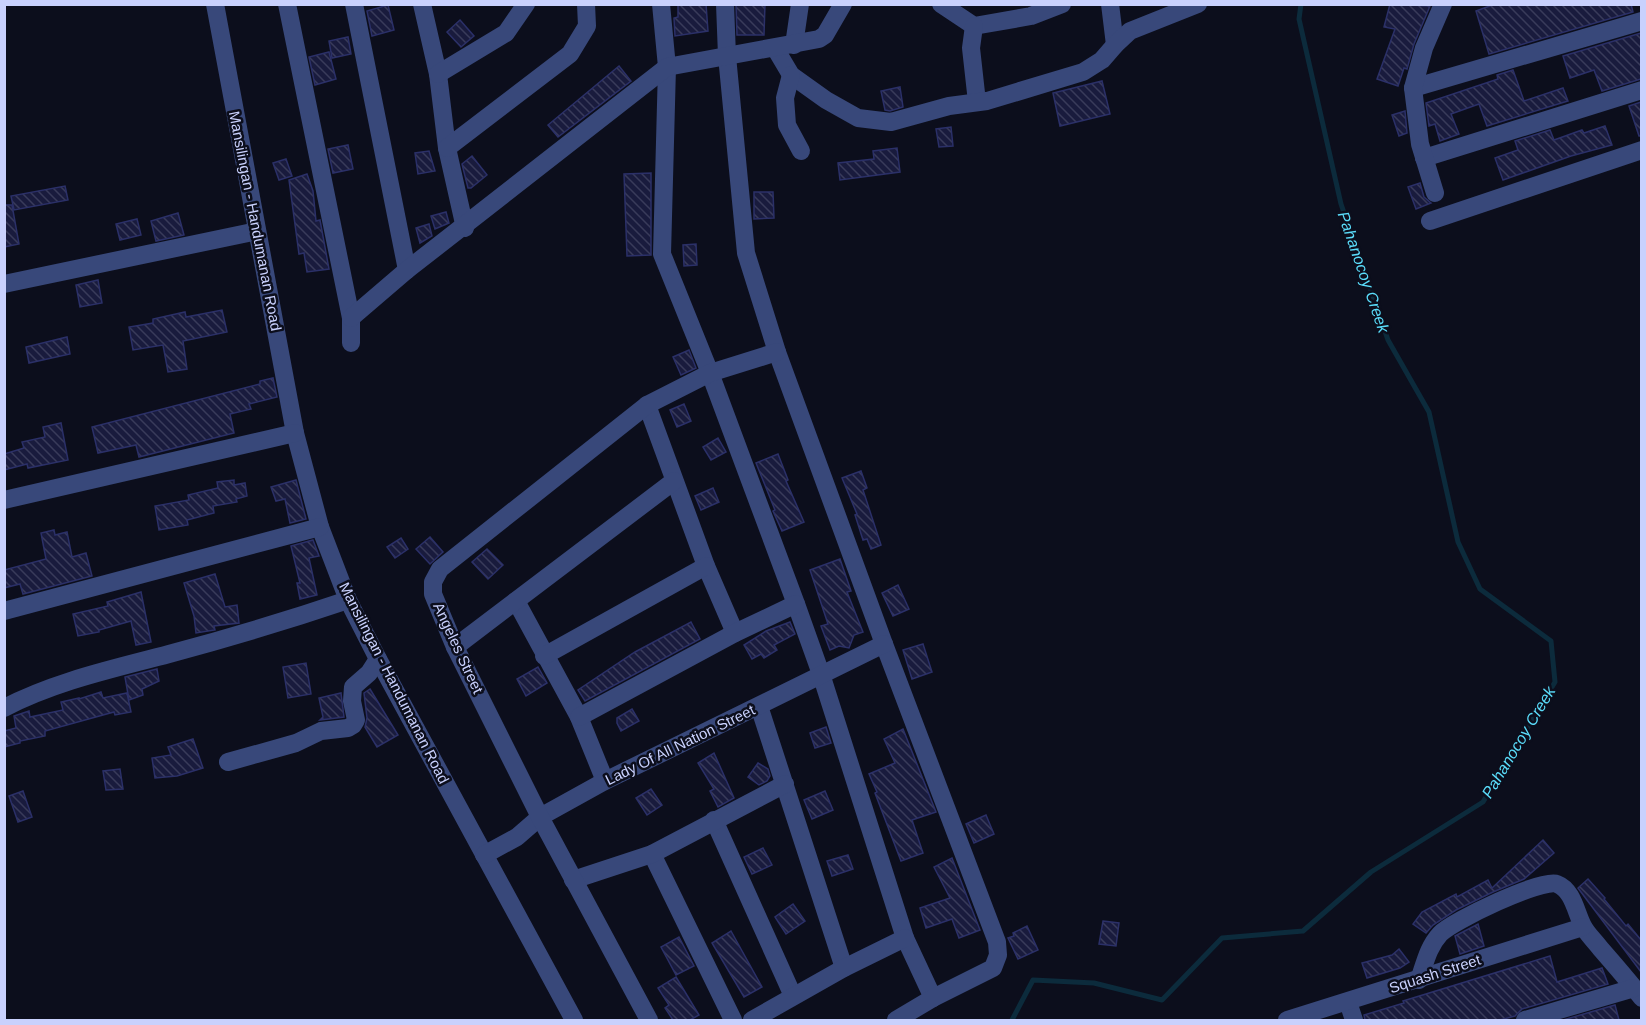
<svg xmlns="http://www.w3.org/2000/svg" width="1646" height="1025" viewBox="0 0 1646 1025" font-family="Helvetica,sans-serif">
<defs>
<pattern id="building-back-hatch" width="6" height="6" patternUnits="userSpaceOnUse" patternTransform="scale(1.5)"><rect width="6" height="6" fill="#191b3d"/><path d="M-1 5l2 2M0 0l6 6M5-1l2 2" fill="none" stroke="#393b5a"/></pattern>
</defs>
<rect width="100%" height="100%" fill="#0c0e1c"/>
<g fill="none" stroke-linecap="round" stroke-linejoin="round">
<path stroke="#0c2b3c" stroke-width="5" d="M1012 1020 1033 980 1094 983 1162 1000 1222 938 1303 931 1371 872 1483 802 1555 682 1551 641 1480 589 1458 542 1429 412 1388 340 1341 204 1299 19 1301 4"/>
</g>
<g fill="url(#building-back-hatch)" stroke="#2b3068" stroke-width="1.5">
<path d="M678 4H706L708 31 675 36 674 18 678 17Z"/>
<path d="M736 4H765L764 35H737Z"/>
<path d="M1390 4 1430 6 1414 44 1407 69 1404 68 1398 86 1377 79 1395 29 1384 27Z"/>
<path d="M1495 4H1631L1633 12 1489 54 1476 11Z"/>
<path d="M388 5 394 30 372 36 367 11Z"/>
<path d="M460 20 474 36 461 47 447 32Z"/>
<path d="M1641 33V79L1602 91 1594 70 1570 78 1563 56Z"/>
<path d="M348 37 351 54 332 58 329 41Z"/>
<path d="M329 52 336 79 315 85 309 57Z"/>
<path d="M619 66 631 81 558 137 548 125Z"/>
<path d="M1513 70 1524 101 1563 88 1568 101 1487 126 1479 104 1451 114 1459 134 1440 141 1435 124 1429 126 1426 103 1498 79 1497 75Z"/>
<path d="M1102 81 1110 114 1060 126 1053 93Z"/>
<path d="M900 87 903 107 890 111 885 110 881 91Z"/>
<path d="M1641 102V136H1639L1629 106Z"/>
<path d="M1405 111 1407 133 1399 136 1392 115Z"/>
<path d="M1605 126 1612 145 1571 156 1503 180 1495 158 1518 150 1515 141 1550 130 1554 140 1582 130 1584 133Z"/>
<path d="M951 127 953 146 939 147 936 129Z"/>
<path d="M348 145 353 169 333 173 328 149Z"/>
<path d="M897 148 900 172 840 180 838 163 874 159 873 151Z"/>
<path d="M429 151 435 171 418 174 415 153Z"/>
<path d="M472 156 487 175 471 188H468L462 164Z"/>
<path d="M286 159 292 176 279 180 273 163Z"/>
<path d="M651 173V255L627 256 624 174Z"/>
<path d="M307 174 313 191 316 221 320 220 329 269 307 272 304 253 299 254 289 180Z"/>
<path d="M1420 183 1424 197 1431 203 1416 209 1408 187Z"/>
<path d="M65 186 68 200 14 210 11 196Z"/>
<path d="M754 192H773L774 218 754 219Z"/>
<path d="M4 205H12L19 244 4 247Z"/>
<path d="M446 212 449 223 435 229 431 216Z"/>
<path d="M178 213 184 235 156 241 151 221Z"/>
<path d="M137 219 141 235 120 240 116 224Z"/>
<path d="M429 224 432 236 420 243 416 228Z"/>
<path d="M696 244 697 265 684 266 683 245Z"/>
<path d="M98 280 102 303 80 307 76 285Z"/>
<path d="M222 310 227 332 183 341 187 369 168 372 163 345 133 350 129 327 153 323V319L185 312 186 317Z"/>
<path d="M67 337 70 354 29 363 26 347Z"/>
<path d="M689 350 696 368 681 375 673 357Z"/>
<path d="M273 378 277 397 249 404 251 409 230 414 234 433 139 457 136 445 98 453 92 427 260 384V381Z"/>
<path d="M684 404 691 421 677 427 670 410Z"/>
<path d="M61 423 68 460 28 468 27 464 4 470V454L24 448 22 442 45 437 43 427Z"/>
<path d="M718 438 726 452 711 460 703 447Z"/>
<path d="M778 454 788 480 786 481 804 522 782 531 773 511 775 510 756 463Z"/>
<path d="M861 471 867 488 863 490 881 545 871 549 867 539 863 540 855 515 857 514 842 478Z"/>
<path d="M234 480V485L245 483 247 496 236 499 237 502 213 506 214 513 187 520 188 525 159 530 155 506 189 500 188 495 218 488 217 482Z"/>
<path d="M296 480 306 519 290 523 285 499 276 501 271 487Z"/>
<path d="M713 488 719 502 701 510 695 496Z"/>
<path d="M54 530 55 535 67 532 72 557 86 553 92 576 23 594 20 584 4 588V570L46 559 41 533Z"/>
<path d="M430 537 443 552 430 564 416 549Z"/>
<path d="M401 538 408 549 395 558 387 547Z"/>
<path d="M313 540 319 556 309 558 317 595 300 599 297 583H300L291 546Z"/>
<path d="M487 549 503 565 488 579 472 562Z"/>
<path d="M840 559 851 591 847 592 863 632 854 635 849 648 839 646 830 650 821 626 828 624 810 570Z"/>
<path d="M215 574 225 607 237 605 239 623 214 626 215 630 196 633 194 616 184 583Z"/>
<path d="M898 585 909 609 893 616 882 593Z"/>
<path d="M141 592 151 642 136 645 131 621 99 630V632L78 636 73 614 108 606 107 602Z"/>
<path d="M691 622 700 639 585 701 578 690 635 652Z"/>
<path d="M790 622 795 634 774 645 777 650 764 658 761 654 752 659 744 645 766 631Z"/>
<path d="M923 644 932 672 912 679 903 650Z"/>
<path d="M306 663 311 694 288 698 283 667Z"/>
<path d="M538 667 547 683 526 696 517 679Z"/>
<path d="M157 669 159 681 142 689 143 695 129 700 125 677Z"/>
<path d="M370 689 398 735 377 747 365 727 367 718 364 693Z"/>
<path d="M101 692 103 698 127 693 131 712 115 715 114 712 45 731V736L20 741V743L4 747V731L16 728 14 716 29 711 30 717 63 710 61 702 79 698V699Z"/>
<path d="M341 693 344 717 320 720 323 717 319 698Z"/>
<path d="M632 709 639 721 621 731 617 723V718Z"/>
<path d="M826 727 831 743 815 748 810 733Z"/>
<path d="M903 729 936 812 912 820 923 853 901 861 875 793 877 792 869 774 895 763 884 739Z"/>
<path d="M193 739 203 768 177 776 155 778 152 758 171 755 168 747Z"/>
<path d="M714 753 734 798 718 807 710 791 714 789 698 763Z"/>
<path d="M758 763 768 769 770 776 767 781 759 785 748 777Z"/>
<path d="M120 769 123 789 106 790 103 771Z"/>
<path d="M651 789 662 805 647 815 636 798Z"/>
<path d="M23 791 32 817 18 822 9 796Z"/>
<path d="M825 791 833 810 812 819 804 800Z"/>
<path d="M986 815 994 834 974 843 966 824Z"/>
<path d="M1543 840 1554 853 1524 879 1493 892 1456 910 1433 925 1426 933 1413 924 1422 912 1456 894 1457 897 1488 880 1492 888Z"/>
<path d="M763 848 772 865 752 874 744 857Z"/>
<path d="M848 855 853 869 832 876 827 861Z"/>
<path d="M952 858 980 930 959 938 952 919 926 928 920 908 950 898 934 867Z"/>
<path d="M1588 879 1605 898 1604 899 1626 926 1628 924 1641 940V972L1578 888Z"/>
<path d="M793 904 805 921 786 934 775 917Z"/>
<path d="M1103 921 1119 923 1116 946 1099 944Z"/>
<path d="M1478 924 1484 946 1460 954 1455 936Z"/>
<path d="M1027 926 1038 950 1018 959 1008 938 1014 936 1013 933Z"/>
<path d="M731 931 762 987 744 997 712 943Z"/>
<path d="M679 937 694 966 676 975 661 947Z"/>
<path d="M1399 949 1409 962 1400 968 1367 978 1362 963 1392 955Z"/>
<path d="M1550 956 1557 982 1602 968 1608 984 1522 1009 1515 1016 1500 1020H1365L1364 1015 1404 1003 1403 1001Z"/>
<path d="M676 977 699 1015 690 1020H673L665 1008 669 1005 658 988Z"/>
<path d="M1615 1005 1619 1020H1563Z"/>
</g>
<g fill="none" stroke-linecap="round" stroke-linejoin="round">
<g stroke="#38487a" stroke-width="18">
<path d="M215 4 295 433 320 527 348 600 378 659 574 1020"/>
<path d="M287 4 351 318V343"/>
<path d="M354 4 407 270"/>
<path d="M422 4 438 74 447 148 465 228"/>
<path d="M661 4 667 67 662 254 710 373 796 604 821 674 905 938 933 998"/>
<path d="M725 4 727 56 746 253 777 352 884 644 997 942 998 955 993 968 933 998 896 1020"/>
<path d="M941 4 974 26 1031 16 1062 4"/>
<path d="M1110 4 1115 45"/>
<path d="M974 26 971 48 977 102"/>
<path d="M794 45 800 4"/>
<path d="M775 48 791 75 826 100 858 118 891 122 949 106 987 101 1083 72 1102 60 1115 45 1130 31 1198 4"/>
<path d="M438 74 506 33 526 4"/>
<path d="M791 75 785 98 787 125 801 151"/>
<path d="M1413 88 1642 21"/>
<path d="M447 148 570 54 587 26 586 4"/>
<path d="M1424 158 1642 90"/>
<path d="M1435 193 1420 144 1413 88 1424 48 1443 4"/>
<path d="M1430 221 1642 150"/>
<path d="M4 284 257 231"/>
<path d="M351 318 407 270 667 67 819 39 825 35 843 4"/>
<path d="M647 405 706 566 735 633"/>
<path d="M4 500 295 433"/>
<path d="M516 601 579 717 605 781"/>
<path d="M4 611 320 527"/>
<path d="M455 647 674 481"/>
<path d="M544 656 706 566"/>
<path d="M759 706 844 968"/>
<path d="M4 708C56 681 113 669 169 654 229 638 289 620 348 600"/>
<path d="M579 717 735 633 796 604"/>
<path d="M228 762 296 743 321 731 348 728 353 725 356 720 352 701 353 687 369 673 378 659"/>
<path d="M714 820 793 996"/>
<path d="M652 854 733 1020"/>
<path d="M484 855 517 837 540 817 605 781 884 644"/>
<path d="M573 880 652 854 785 784"/>
<path d="M1419 980C1425 963 1428 947 1440 934 1452 921 1542 878 1557 884 1573 890 1576 913 1583 926 1587 934 1595 941 1600 948 1614 964 1628 980 1642 998"/>
<path d="M1348 1002 1354 1020"/>
<path d="M649 1020 540 817 455 647 433 594V582L440 569 647 405 710 373 777 352"/>
<path d="M752 1020 844 968 905 938"/>
<path d="M1287 1020 1583 927"/>
<path d="M1525 1020 1634 988"/>
</g>
</g>
<g text-anchor="middle" stroke-width="5" stroke-linejoin="round" paint-order="stroke">
<g font-size="15" fill="#c9d1fd" stroke="#0c0e1c">
<text transform="translate(255 221) rotate(79)" y="5">Mansilingan - Handumanan Road</text>
<text transform="translate(458 648) rotate(65)" y="5">Angeles Street</text>
<text transform="translate(394 683) rotate(63)" y="5">Mansilingan - Handumanan Road</text>
<text transform="translate(680 745) rotate(-26)" y="5">Lady Of All Nation Street</text>
<text transform="translate(1435 974) rotate(-18)" y="5">Squash Street</text>
</g>
<g font-size="16" font-style="italic" fill="#5adcfa" stroke="#0c0e1c">
<text transform="translate(1364 272) rotate(71)" y="6">Pahanocoy Creek</text>
<text transform="translate(1518 742) rotate(-59)" y="6">Pahanocoy Creek</text>
</g>
</g>
<rect width="1646" height="1025" fill="none" stroke="#c9d1fd" stroke-width="12"/>
</svg>
